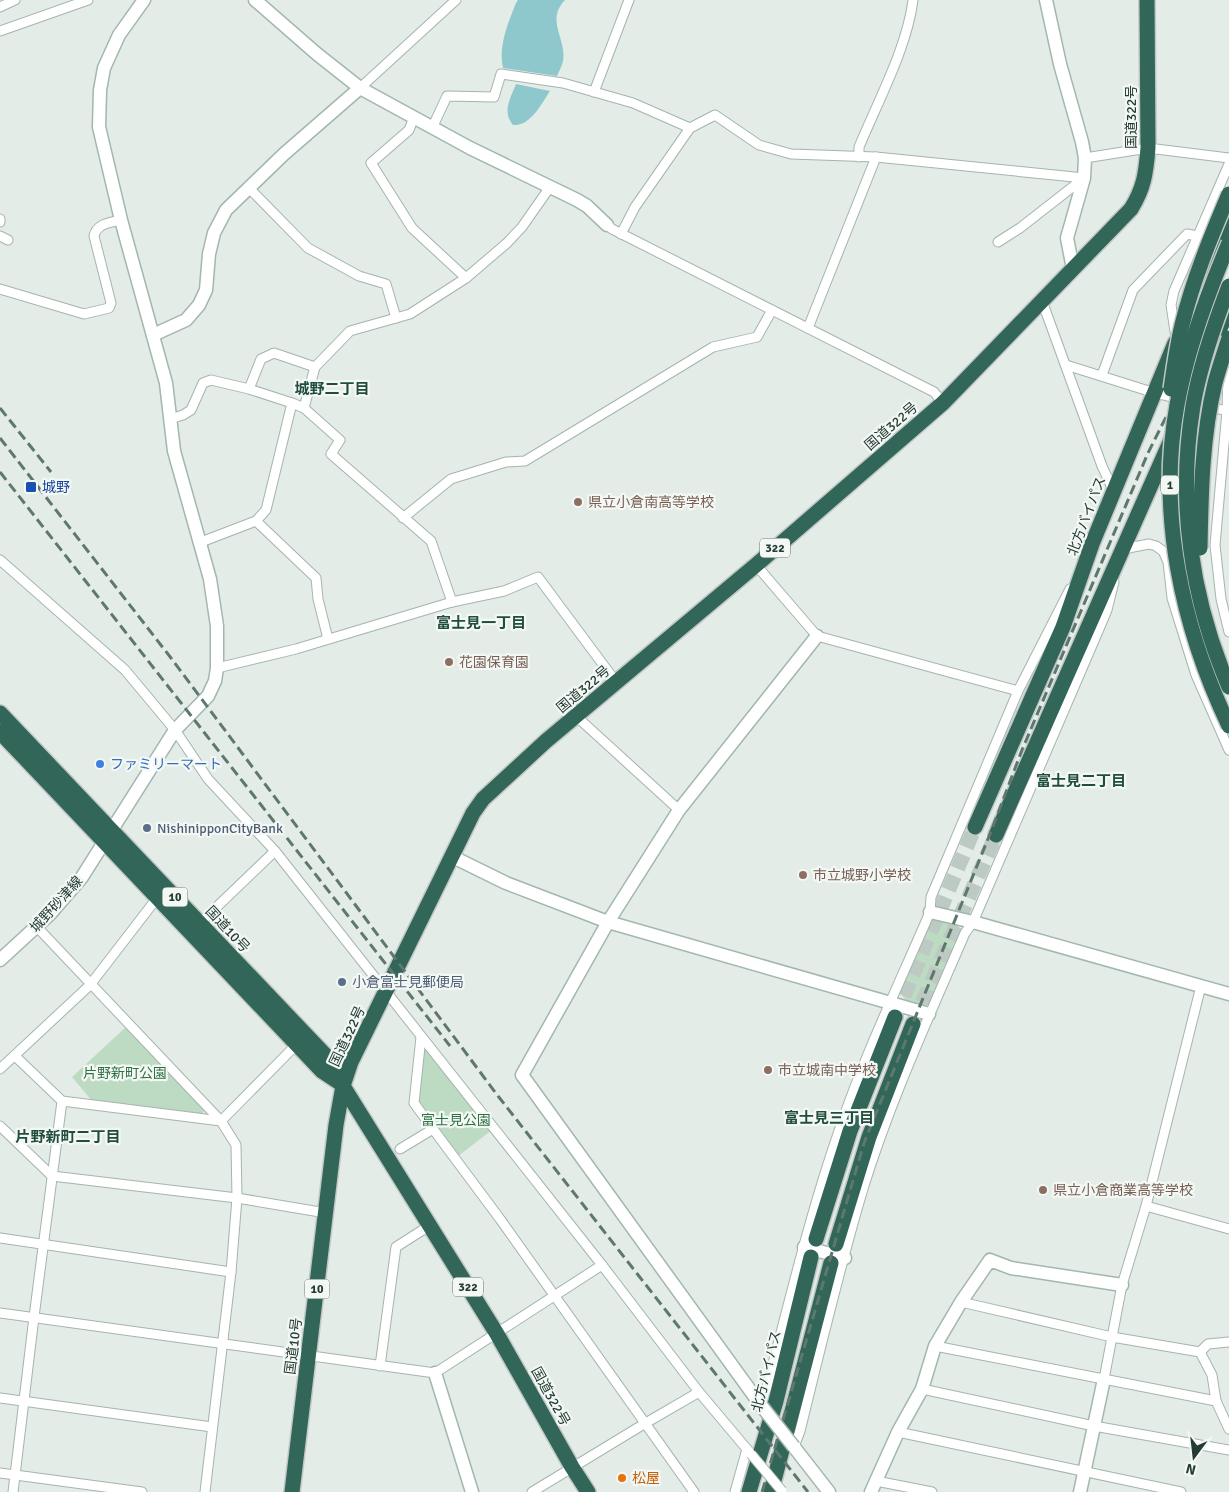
<svg xmlns="http://www.w3.org/2000/svg" width="1229" height="1492" viewBox="0 0 1229 1492" font-family="Signika,'Noto Sans JP',sans-serif">
<rect width="100%" height="100%" fill="#e3ece7"/>
<g fill="#bddbc3">
<path d="M932 920H937L957 925 962 931 930 1004 923 1006 906 1001 900 992 930 922Z"/>
<path d="M126 1027 204 1110 202 1116 92 1101 72 1077Z"/>
<path d="M423 1043 492 1130 457 1157 416 1102Z"/>
</g>
<g fill="#8ec8cd">
<path d="M518 0H565C545 21 567 38 563 61 562 66 559 71 557 76L503 68C498 47 508 23 516 3Z"/>
<path d="M516 84 550 91C542 103 530 127 513 125 502 112 510 99 516 84Z"/>
</g>
<g fill="none" stroke-linecap="round" stroke-linejoin="round">
<g stroke="#bdc9c3" stroke-width="15" stroke-dasharray="15 8" stroke-linecap="butt">
<path d="M895 1017 975 827"/>
<path d="M913 1024 996 835"/>
</g>
<defs>
<g id="street">
<path d="M0 7 15 0"/>
<path d="M0 31 88 0"/>
<path d="M360 88 456 0"/>
<path d="M594 92 629 0"/>
<path d="M414 117 409 130 371 163 412 228 466 278"/>
<path d="M433 126 447 96 494 97 501 74 563 83 633 103 690 128"/>
<path d="M859 157V147C878 101 907 48 913 0"/>
<path d="M1085 158 1148 148 1229 158"/>
<path d="M249 188 308 248 359 276 386 284 396 318"/>
<path d="M0 219V222"/>
<path d="M607 225 612 229 934 392 943 403"/>
<path d="M621 234 635 207 690 128 715 115 759 145 791 154 876 157 1084 178"/>
<path d="M0 236 8 240"/>
<path d="M998 242 1020 228 1084 178"/>
<path d="M0 289 84 314 109 308 111 303 94 236C97 223 110 223 121 220"/>
<path d="M1042 301 1102 466 1113 490"/>
<path d="M808 328 876 157"/>
<path d="M1229 330 1227 411 1215 545 1221 599 1229 632"/>
<path d="M1176 338 1171 305 1174 291 1229 164"/>
<path d="M1066 365 1155 393 1227 411"/>
<path d="M1102 375 1133 290 1187 234 1197 236"/>
<path d="M249 389 261 359 274 353 315 367"/>
<path d="M304 408 315 367 350 331 410 314 466 278 507 243 522 227 550 187"/>
<path d="M170 419 183 415 191 410 203 383 211 380 249 389 292 403"/>
<path d="M403 518 451 479 506 462 525 461 713 347 757 337 772 310"/>
<path d="M256 521 316 578 318 599 328 639"/>
<path d="M201 542 256 521 266 510 292 403 304 408 340 440 331 454 431 541 452 602"/>
<path d="M1122 553 1123 549 1149 544 1156 546 1163 551 1168 562 1172 598 1196 675 1229 750"/>
<path d="M0 560 125 670 175 730 208 779 275 851 200 923"/>
<path d="M756 565 817 636 1018 691"/>
<path d="M217 668 296 649 452 602 504 591 538 577 616 682"/>
<path d="M576 716 679 810"/>
<path d="M275 851 602 1265 699 1392 751 1454"/>
<path d="M37 927 221 1121 236 1145 237 1198 231 1272 205 1492"/>
<path d="M421 1037 414 1103 433 1129"/>
<path d="M15 1056 62 1101 221 1121"/>
<path d="M0 1069 90 985 157 898"/>
<path d="M221 1121 297 1044"/>
<path d="M0 1126 52 1176 237 1198 326 1213"/>
<path d="M400 1149 433 1129 500 1219 694 1492"/>
<path d="M1146 1206 1229 1229"/>
<path d="M0 1238 231 1272"/>
<path d="M961 1302 1112 1337 1200 1352 1212 1375 1216 1401"/>
<path d="M0 1313 435 1373 602 1265"/>
<path d="M935 1346 1216 1401 1229 1429"/>
<path d="M1200 1352 1208 1344 1229 1342"/>
<path d="M380 1366 396 1247 429 1226"/>
<path d="M1104 1379 1122 1285 1146 1206 1201 986"/>
<path d="M922 1389 1094 1426 1229 1450"/>
<path d="M0 1398 212 1427"/>
<path d="M760 1404 767 1387C790 1299 811 1210 841 1125 866 1052 900 982 930 912L931 897 1018 691 1070 589"/>
<path d="M898 1432 1181 1492"/>
<path d="M794 1447 800 1431C820 1350 839 1269 863 1189 890 1101 929 1017 965 933L973 922 1099 629 1107 610 1114 582"/>
<path d="M0 1473 142 1492"/>
<path d="M876 1481 932 1492"/>
<path d="M13 1492 34 1317 62 1101"/>
<path d="M532 1492 644 1424 699 1392"/>
<path d="M735 1492 747 1449"/>
</g>
<g id="secondary">
<path d="M255 0 317 54 360 88 470 148 577 200 587 206 607 225"/>
<path d="M1046 0 1060 64 1082 142 1085 158 1084 178 1067 238 1073 269"/>
<path d="M153 335 186 320 199 305 206 290 209 254 214 233 226 210 284 154 360 88"/>
<path d="M451 856 506 883 608 922 929 1014"/>
<path d="M930 912 973 922 1229 994"/>
<path d="M0 960 50 914 82 877 175 730 208 696 215 681 217 668V626L210 579 174 451 166 383 121 220 99 127 100 90 104 68 119 35 144 0"/>
<path d="M804 1247 845 1258"/>
<path d="M435 1373 472 1492"/>
<path d="M760 1404 522 1075 608 922 679 810 817 636"/>
<path d="M794 1447 829 1492"/>
<path d="M871 1492 898 1432 922 1389 935 1346 961 1302 990 1260 1011 1268 1122 1285"/>
<path d="M1080 1492 1104 1379"/>
</g>
<g id="highway">
<path d="M1200 285 1229 218"/>
<path d="M1217 335 1229 309"/>
<path d="M0 713 328 1058 343 1086 497 1334 572 1467 588 1492"/>
<path d="M0 732 322 1071 340 1083"/>
<path d="M975 827 1063 627 1092 544 1175 343"/>
<path d="M996 835 1194 388"/>
<path d="M816 1239 850 1131 895 1017"/>
<path d="M836 1244 869 1137 913 1024"/>
<path d="M292 1492 336 1125 343 1086 351 1062 473 813 483 799 546 741 756 565 943 403 1131 209C1144 188 1146 173 1148 148L1147 0"/>
<path d="M749 1492 776 1401 811 1257"/>
<path d="M771 1492 831 1263"/>
</g>
</defs>
<use href="#street" stroke="#a6b4ae" stroke-width="11"/>
<use href="#secondary" stroke="#a2b7ae" stroke-width="15"/>
<use href="#highway" stroke="#c2c8c6" stroke-width="18"/>
<use href="#street" stroke="#fff" stroke-width="9"/>
<use href="#secondary" stroke="#fff" stroke-width="12"/>
<use href="#highway" stroke="#316658" stroke-width="15"/>
<g stroke="#5e776f" stroke-width="3" stroke-dasharray="10 5" stroke-linecap="butt">
<path d="M0 408 51 472"/>
<path d="M0 438 171 658 498 1096 808 1492"/>
<path d="M0 472 450 1046"/>
<path d="M762 1492 864 1143 990 834 1022 750 1148 453 1180 389 1229 279"/>
</g>
<defs>
<path id="street-bridge" d="M751 1454 782 1491"/>
<path id="secondary-bridge" d="M760 1404 794 1447"/>
<g id="highway-bridge">
<path d="M1229 243C1207 295 1187 349 1177 405 1157 514 1182 627 1229 726"/>
<path d="M1229 286C1214 325 1200 365 1193 406 1177 502 1191 598 1229 687"/>
<path d="M1171 389C1174 368 1177 346 1182 325 1193 280 1211 236 1229 194"/>
<path d="M1200 548C1201 493 1202 436 1215 383 1219 368 1224 353 1229 338"/>
</g>
</defs>
<use href="#street-bridge" stroke="#a6b4ae" stroke-width="11" stroke-linecap="butt"/>
<use href="#secondary-bridge" stroke="#a2b7ae" stroke-width="15" stroke-linecap="butt"/>
<use href="#highway-bridge" stroke="#c2c8c6" stroke-width="18" stroke-linecap="butt"/>
<use href="#street-bridge" stroke="#fff" stroke-width="9"/>
<use href="#secondary-bridge" stroke="#fff" stroke-width="12"/>
<use href="#highway-bridge" stroke="#316658" stroke-width="15"/>
</g>
<rect fill="#1a4fb4" stroke="#f3f8f5" stroke-width="2" x="25" y="481" width="12" height="12" rx="2.5"/>
<g fill="#8d6e63" stroke="#f3f8f5" stroke-width="2">
<circle cx="578" cy="502" r="5"/>
<circle cx="449" cy="662" r="5"/>
<circle cx="803" cy="875" r="5"/>
<circle cx="768" cy="1070" r="5"/>
<circle cx="1043" cy="1190" r="5"/>
</g>
<circle fill="#3f7fe0" stroke="#f3f8f5" stroke-width="2" cx="100" cy="764" r="5"/>
<g fill="#5c6f8a" stroke="#f3f8f5" stroke-width="2">
<circle cx="147" cy="828" r="5"/>
<circle cx="342" cy="982" r="5"/>
</g>
<circle fill="#e8710a" stroke="#f3f8f5" stroke-width="2" cx="622" cy="1478" r="5"/>
<g text-anchor="middle" stroke-width="4.5" stroke-linejoin="round" paint-order="stroke">
<g fill="#f3f8f5" stroke="#62746e" stroke-width="1">
<rect x="1161" y="475.5" width="18" height="19" rx="4"/>
<rect x="760" y="538.5" width="30" height="19" rx="4"/>
<rect x="162.5" y="887.5" width="25" height="19" rx="4"/>
<rect x="453" y="1277.5" width="30" height="19" rx="4"/>
<rect x="304.5" y="1279.5" width="25" height="19" rx="4"/>
</g>
<g font-size="12" font-weight="bold" fill="#243c34">
<text x="1170" y="489">1</text>
<text x="775" y="552">322</text>
<text x="175" y="901">10</text>
<text x="468" y="1291">322</text>
<text x="317" y="1293">10</text>
</g>
<g font-size="14" fill="#243c34" stroke="#f3f8f5">
<text transform="translate(1131 117) rotate(-90)" y="5">国道322号</text>
<text transform="translate(891 426) rotate(-41)" y="5">国道322号</text>
<text transform="translate(1086 516) rotate(-69)" y="5">北方バイパス</text>
<text transform="translate(583 689) rotate(-40)" y="5">国道322号</text>
<text transform="translate(56 904) rotate(-48)" y="5">城野砂津線</text>
<text transform="translate(228 929) rotate(47)" y="5">国道10号</text>
<text transform="translate(347 1036) rotate(-65)" y="5">国道322号</text>
<text transform="translate(293 1346) rotate(-83)" y="5">国道10号</text>
<text transform="translate(766 1371) rotate(-76)" y="5">北方バイパス</text>
<text transform="translate(551 1396) rotate(61)" y="5">国道322号</text>
</g>
<g font-size="14" fill="#164399" stroke="#f3f8f5" text-anchor="start">
<text x="42" y="492">城野</text>
</g>
<g font-size="14" fill="#785e54" stroke="#f3f8f5" text-anchor="start">
<text x="588" y="507">県立小倉南高等学校</text>
<text x="459" y="667">花園保育園</text>
<text x="813" y="880">市立城野小学校</text>
<text x="778" y="1075">市立城南中学校</text>
<text x="1053" y="1195">県立小倉商業高等学校</text>
</g>
<g font-size="14" fill="#366cbe" stroke="#f3f8f5" text-anchor="start">
<text x="110" y="769">ファミリーマート</text>
</g>
<g font-size="14" fill="#4e5e75" stroke="#f3f8f5" text-anchor="start">
<text x="157" y="833">NishinipponCityBank</text>
<text x="352" y="987">小倉富士見郵便局</text>
</g>
<g font-size="14" fill="#307045" stroke="#f3f8f5">
<text x="125" y="1078">片野新町公園</text>
<text x="456" y="1125">富士見公園</text>
</g>
<g font-size="14" fill="#c56008" stroke="#f3f8f5" text-anchor="start">
<text x="632" y="1483">松屋</text>
</g>
<g font-size="15" font-weight="bold" fill="#214d3f" stroke="#f3f8f5">
<text x="332" y="394">城野二丁目</text>
<text x="481" y="628">富士見一丁目</text>
<text x="1081" y="786">富士見二丁目</text>
<text x="829" y="1123">富士見三丁目</text>
<text x="68" y="1142">片野新町二丁目</text>
</g>
</g>
<g transform="translate(1194 1457) rotate(195)" stroke="#f3f8f5" stroke-width="4" paint-order="stroke">
<path d="M0-4L9 19L0 12L-9 19Z" fill="#243c34"/>
<text y="-8" font-size="14" font-weight="bold" text-anchor="middle" fill="#243c34">N</text>
</g>
</svg>
